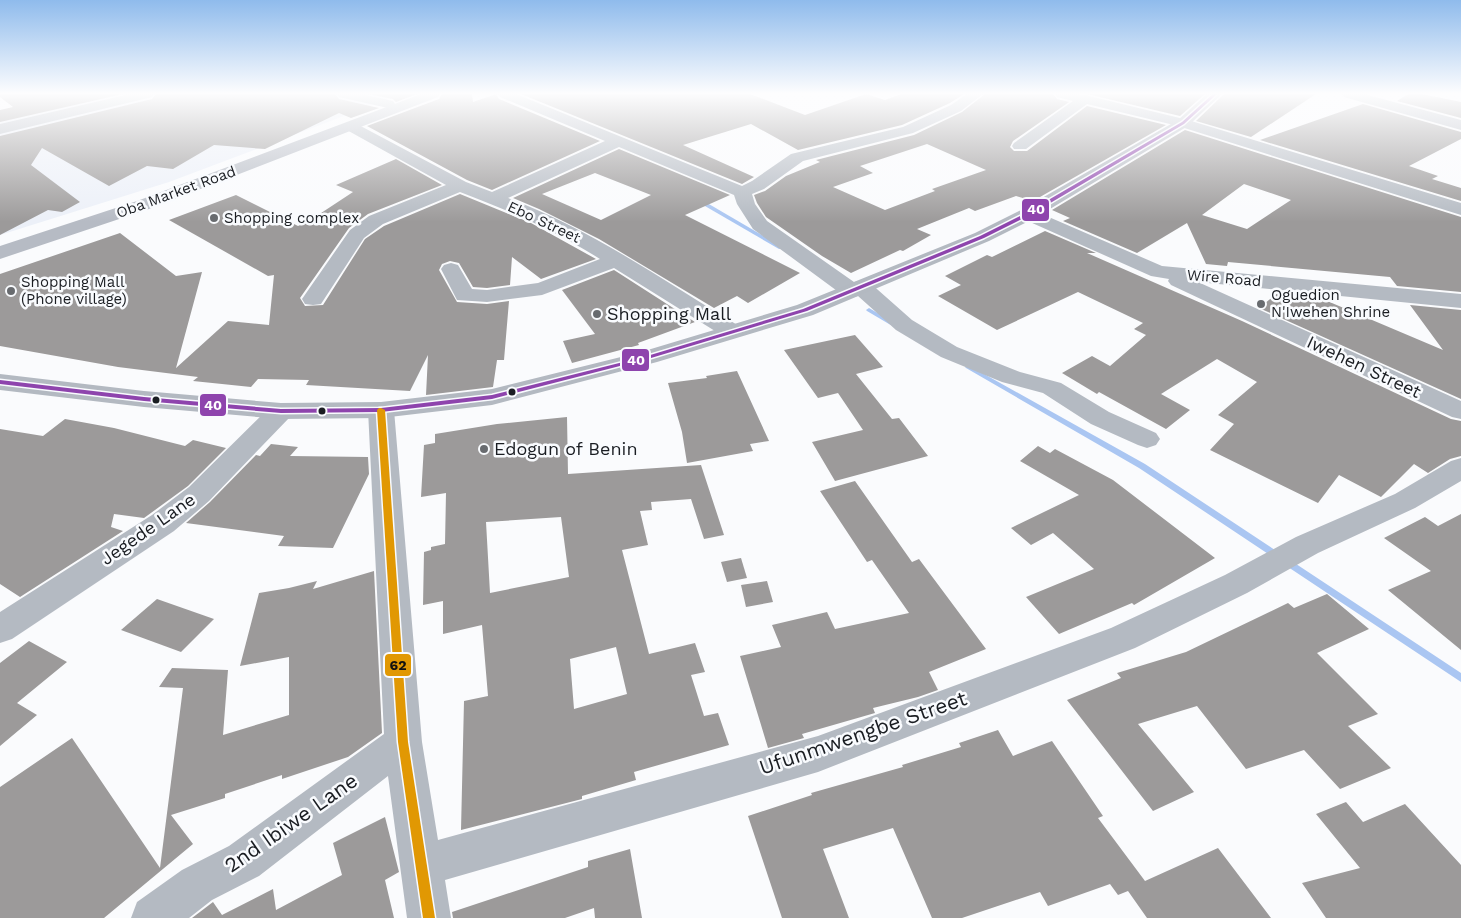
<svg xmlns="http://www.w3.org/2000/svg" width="1461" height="918" viewBox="0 0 1461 918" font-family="'Work Sans',sans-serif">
<rect width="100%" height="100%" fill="#fafbfd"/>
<path fill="#ecf0f8" d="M79 94H402L169 182 0 235V113Z"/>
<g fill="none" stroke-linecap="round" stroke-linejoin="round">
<g fill="#aac6f2" fill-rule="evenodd">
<path d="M698 200H702L784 248 779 249 698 202Z"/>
<path d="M869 308 893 322 894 323 891 325 889 324 867 311 866 310Z"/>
<path d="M968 365 1145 464 1461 673V682L1139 468 966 368 965 367Z"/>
</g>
</g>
<g fill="#9c9a9a" fill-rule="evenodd">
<path d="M0 94H123L0 122V110L13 107 0 97Z"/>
<path d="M156 94H335L339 99 379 108 351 118 339 113 265 149 214 145 173 169 147 166 109 186 42 148 31 165 80 202 62 212 48 210 0 235V136L152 99Z"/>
<path d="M368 94H417L396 102 393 99Z"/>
<path d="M442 94H472L473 102 496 94 499 99 600 141 492 190 467 180 367 126 439 99Z"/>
<path d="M521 94H750L805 115 866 94 885 100 901 94H964L950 103 902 125 798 150 751 124 683 145 754 177 742 184Z"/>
<path d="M985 94H1053L1057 99 1069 102 1013 141 1010 147 1014 151H1027L1087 106 1166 125 1033 201 1016 196 975 211 969 208 917 229 931 235 903 251 900 250 851 273 822 256 766 217 757 203 754 195 765 191 786 176 820 162 816 160 914 135 962 112ZM927 144 986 170 932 189 935 191 885 210 833 187 873 173 860 166Z"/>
<path d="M1087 94H1205L1180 116Z"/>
<path d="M1224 94H1316L1251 137 1196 121Z"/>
<path d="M1408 94H1422L1461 102V118L1397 101Z"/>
<path d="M1363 104 1461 132V139L1409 166 1438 176 1432 179 1461 188V201L1260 140Z"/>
<path d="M1185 130 1461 217V292L1397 286 1390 277 1228 262 1227 266 1206 264 1187 223 1137 253 1063 221 1070 218 1052 210ZM1244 184 1291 200 1247 229 1202 215Z"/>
<path d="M619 149 730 195 685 215 800 273 748 303 737 296 714 308 599 239 539 209 513 198ZM595 173 651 195 601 220 542 194Z"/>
<path d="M396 159 442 185 368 214 349 228 300 298 305 306 323 305 365 239 384 226 460 194 531 223 596 259 541 279 512 257 510 285 487 288 473 287 459 263 450 261 442 264 439 270 457 302 487 304 509 301 504 360H497L493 387 426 395 428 355 410 391 306 385 309 380 258 379 251 387 193 381 198 377 118 367 0 346V274L120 233 176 276 202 272 176 368 228 321 269 325 274 275 268 276 169 220 236 195 298 226 312 219 353 192 336 185Z"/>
<path d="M1045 231 1096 253H1087L1242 321 1451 419 1461 421V456L1450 459 1428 473 1414 464 1381 497 1339 475 1318 503 1210 450 1234 424 1218 415 1257 382 1217 359 1161 394 1190 410 1166 429 1099 392 1097 394 1062 373 1092 356 1110 366 1146 335 1134 329 1143 323 1078 292 997 330 938 296 961 285 945 276 987 255 992 257Z"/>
<path d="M614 270 695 322 638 343 639 345 572 363 563 341 595 334 562 290Z"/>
<path d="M1279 292 1313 295 1443 350 1410 305 1461 310V399L1259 308Z"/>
<path d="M855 335 883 367 856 374 892 419 899 418 928 456 835 481 812 442 863 430 838 393 818 398 784 350Z"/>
<path d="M737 371 769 441 750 444 753 451 687 463 682 432 668 383 707 378 706 376Z"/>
<path d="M567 417 568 474 701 465 724 535 704 539 691 499 651 502 652 510 640 511 648 545 622 550 649 654 695 643 705 672 691 675 704 716 718 713 729 745 634 772 636 780 582 796V799L461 830 464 701 488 696 482 625 443 634V601L423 605 424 552 431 550V547L445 544 446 493 421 497 424 445 435 443V434L497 424ZM561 517 569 577 490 593 486 522ZM616 647 627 694 574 709 570 659Z"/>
<path d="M65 419 114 428 185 446 193 440 226 448 188 486 144 518 114 514 111 527 123 531 20 597 0 584V429L43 436Z"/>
<path d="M271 444 298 447 290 456 368 457 369 474 333 548 278 546 284 536 186 523 210 502 256 455 260 456Z"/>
<path d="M1038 446 1050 453 1055 449 1113 480 1215 558 1134 605 1132 603 1059 634 1026 597 1094 569 1053 533 1031 545 1011 528 1079 495 1020 461Z"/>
<path d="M855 481 912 562 919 559 986 649 929 672 938 690 918 697 873 708 875 713 802 734 804 738 768 748 740 656 781 647 772 625 827 612 835 629 909 613 872 560 867 562 820 491Z"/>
<path d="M1461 514V650L1388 590 1431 571 1384 538 1425 517 1438 526Z"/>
<path d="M741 558 747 578 727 582 721 562Z"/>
<path d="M374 571 382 733 348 757 282 779V775L225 794V798L171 815 193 844 104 918H0V787L72 738 160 868 183 688 159 687 172 668 228 670 223 735 289 715V657L240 666 259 593 289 588 317 581 313 589Z"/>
<path d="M767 581 773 602 746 607 741 585Z"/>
<path d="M1327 594 1369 629 1317 653 1378 714 1348 726 1391 768 1340 789 1304 750 1246 769 1197 706 1138 724 1194 792 1153 811 1067 700 1121 678 1117 673 1186 652 1288 603 1294 608Z"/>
<path d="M157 599 214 619 181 652 121 630Z"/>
<path d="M29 641 67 662 17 703 37 715 0 746V663Z"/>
<path d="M998 730 1013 756 1052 741 1103 816 1098 818 1145 881 1218 848 1271 918H1147L1128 891 1118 895 1110 884 1048 906 1040 892 962 918H932L893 828 823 849 849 918H782L748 816 812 795 811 793 903 767 902 765 961 747 959 743Z"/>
<path d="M1346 802 1363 822 1405 804 1461 865V918H1326L1302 883 1360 868 1316 814Z"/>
<path d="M385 817 399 872 385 880 394 918H192L213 902 222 915 273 889 276 910 342 875 333 843Z"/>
<path d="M630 849 642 918H595L594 908 565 918H453L452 912 588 867V861Z"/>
</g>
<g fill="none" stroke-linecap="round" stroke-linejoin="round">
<g fill="#b4bac2" fill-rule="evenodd">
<path d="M130 94H154L152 97 0 134V124Z"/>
<path d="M337 94H361L393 101 395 104 393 107 388 108 339 97Z"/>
<path d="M498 94H516L742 186 752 181 791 154 903 127 951 105 967 94H983L961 111 913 133 803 161 764 189 752 194 755 204 767 221 854 282 861 281 869 282 912 320 957 347 1020 372 1061 383 1109 412 1156 433 1160 439 1156 445 1147 448 1138 445 1091 424 1043 393 1002 382 941 357 896 330 858 296 852 297 844 296 753 229 737 204 734 195 619 147 508 198C591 229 664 281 739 326L742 331 739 336 731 338 723 336 614 268 542 295 487 302 457 300 441 269 444 265 451 263 458 265 472 289 487 290 538 283 600 259C554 230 510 211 460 192L383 224 364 238 321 304 313 305 305 304 302 299 350 230 369 216 446 185 345 129 342 126 345 123H355L466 182 492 192 605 141 500 97Z"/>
<path d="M1055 94 1085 95 1188 120 1461 203V215L1178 126 1087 104 1026 149H1014L1012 146 1014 143 1073 101 1057 97Z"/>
<path d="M1342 94H1364L1461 120V130L1344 97Z"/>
<path d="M1028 208 1162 266 1461 294V308L1198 282 1461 401V419L1452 417 1171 285 1168 281 1169 279 1151 276 1021 218 1019 214 1021 210Z"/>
<path d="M381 402 390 404 394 410 422 742 438 840 818 736 1111 628 1225 575 1296 537 1395 494 1451 461 1461 458V481L1415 508 1318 553 1247 593 1135 648 818 772 445 880 451 918H407L388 776 259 876 212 900 189 918H131L137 902 182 870 229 846 384 734 368 410 372 404Z"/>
<path d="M281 403 290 405 294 411 290 417 209 501 174 531 12 639 0 643V612L152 515 189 487 272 405Z"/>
</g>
<path fill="#b3b9c1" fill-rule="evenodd" d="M1207 94H1222L1188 126 1035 218 989 241 813 315 657 362 492 405 381 418 281 419 144 407 0 390V374L144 391 281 403 381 402 492 389 641 352 797 305 975 233 1021 210 1178 120Z"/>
<path fill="#b6bbc4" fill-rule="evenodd" d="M421 94H440L438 97 149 209 0 259V246L137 201Z"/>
<defs>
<path id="bus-1" d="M1213 94H1217L1184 124 1030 215 984 238 807 311 651 358 492 399 381 412 281 413 144 401 0 384V380L144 397 281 409 381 408 492 395 647 356 803 309 980 236 1026 213 1182 122Z"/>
<path id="bus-2" d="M379 408H381L385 410 408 742 435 918H423L398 742 377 410Z"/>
</defs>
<use href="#bus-1" stroke="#f9fbfe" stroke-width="3"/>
<use href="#bus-2" stroke="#f9fbfe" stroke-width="3"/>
<use href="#bus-1" fill="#8e44ad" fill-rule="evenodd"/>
<use href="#bus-2" fill="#e19803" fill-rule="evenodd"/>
</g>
<linearGradient id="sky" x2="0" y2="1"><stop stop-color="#8fbbec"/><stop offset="0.42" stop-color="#fdfdfe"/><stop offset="1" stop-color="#fdfdfe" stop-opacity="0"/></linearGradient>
<rect width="1461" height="222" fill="url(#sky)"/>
<g fill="#686b6f" stroke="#f9fbfe" stroke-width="2">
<circle cx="214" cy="218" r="5"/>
<circle cx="11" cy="291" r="5"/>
<circle cx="1261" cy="304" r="5"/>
<circle cx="597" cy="314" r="5"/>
<circle cx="484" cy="449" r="5"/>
</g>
<g fill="#1a1d22" stroke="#f9fbfe" stroke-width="2">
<circle cx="512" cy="392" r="4.5"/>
<circle cx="156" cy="400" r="4.5"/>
<circle cx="322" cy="411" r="4.5"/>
</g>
<g text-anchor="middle" stroke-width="5" stroke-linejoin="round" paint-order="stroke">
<g font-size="15" fill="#1a1d22" stroke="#f9fbfe">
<text transform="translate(176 192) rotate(-20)" y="5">Oba Market Road</text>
<text transform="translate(544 222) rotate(25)" y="5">Ebo Street</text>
<text transform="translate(1224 278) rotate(5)" y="5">Wire Road</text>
</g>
<g font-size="15" fill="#1a1d22" stroke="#f9fbfe" text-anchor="start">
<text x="224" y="223">Shopping complex</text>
<text x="21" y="287">Shopping Mall<tspan x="21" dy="17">(Phone village)</tspan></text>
<text x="1271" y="300">Oguedion<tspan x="1271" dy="17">N'Iwehen Shrine</tspan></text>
</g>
<g font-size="18" fill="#1a1d22" stroke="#f9fbfe" text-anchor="start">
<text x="607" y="320">Shopping Mall</text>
<text x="494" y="455">Edogun of Benin</text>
</g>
<g font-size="18" fill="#1a1d22" stroke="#f9fbfe">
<text transform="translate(1364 367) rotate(25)" y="6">Iwehen Street</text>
<text transform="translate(148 529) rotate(-35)" y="6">Jegede Lane</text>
</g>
<g font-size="21" fill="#1a1d22" stroke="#f9fbfe">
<text transform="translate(863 733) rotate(-19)" y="7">Ufunmwengbe Street</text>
<text transform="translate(291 823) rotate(-35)" y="7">2nd Ibiwe Lane</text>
</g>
</g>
<g stroke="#f9fbfe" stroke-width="2">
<rect x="1021" y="198" width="29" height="24" rx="5" fill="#8e44ad"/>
<rect x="621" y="348" width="29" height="24" rx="5" fill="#8e44ad"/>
<rect x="199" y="393" width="28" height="24" rx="5" fill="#8e44ad"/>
<rect x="384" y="653" width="28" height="24" rx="5" fill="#e19803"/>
</g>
<g font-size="14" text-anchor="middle" font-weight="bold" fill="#fff">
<text x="1036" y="214">40</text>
<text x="636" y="365">40</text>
<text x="213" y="410">40</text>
</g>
<g font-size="14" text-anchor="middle" font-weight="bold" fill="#111">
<text x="398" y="670">62</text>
</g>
</svg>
